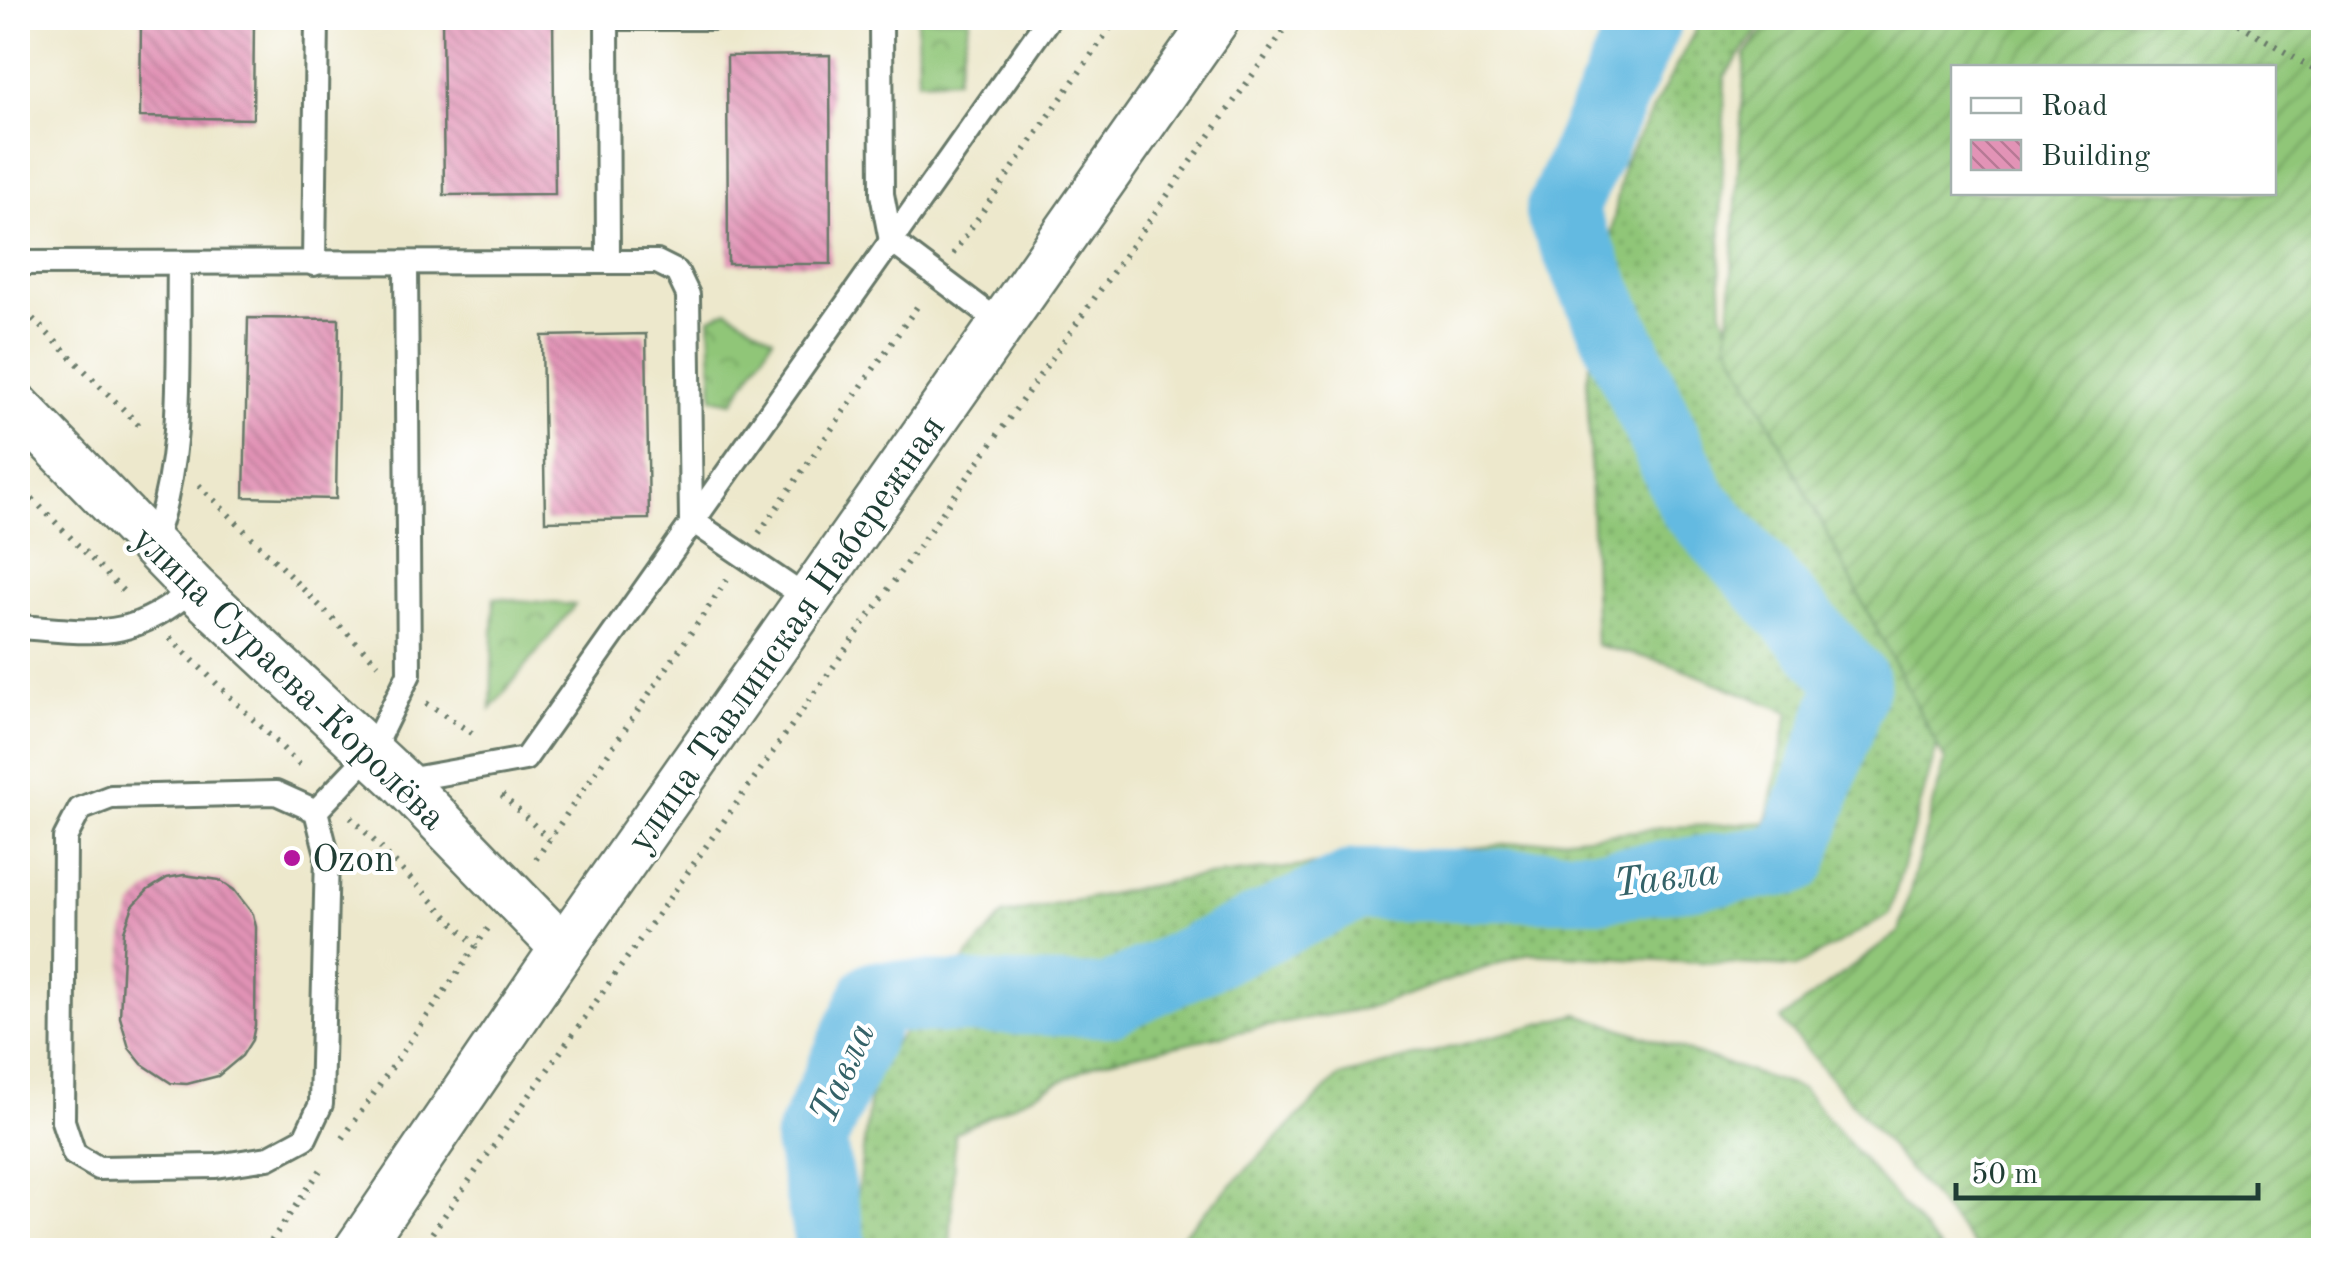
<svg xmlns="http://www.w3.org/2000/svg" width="2341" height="1268" viewBox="0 0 2341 1268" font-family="'Old Standard TT',serif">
<defs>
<pattern id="grass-dots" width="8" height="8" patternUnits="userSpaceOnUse" patternTransform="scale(2.5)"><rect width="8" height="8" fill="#90c678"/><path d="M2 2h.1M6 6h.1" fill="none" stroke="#75a263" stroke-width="1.8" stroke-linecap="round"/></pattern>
<pattern id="park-crowns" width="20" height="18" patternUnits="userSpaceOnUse" patternTransform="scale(2.5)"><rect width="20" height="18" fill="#90c678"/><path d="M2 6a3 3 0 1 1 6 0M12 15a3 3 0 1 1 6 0" fill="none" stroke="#75a263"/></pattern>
<pattern id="garden-furrows" width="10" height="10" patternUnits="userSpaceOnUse" patternTransform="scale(2.5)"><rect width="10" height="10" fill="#90c678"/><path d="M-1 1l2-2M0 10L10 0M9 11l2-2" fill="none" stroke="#75a263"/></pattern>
<pattern id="building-back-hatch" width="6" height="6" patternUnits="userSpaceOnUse" patternTransform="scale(2.5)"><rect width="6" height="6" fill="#e293b6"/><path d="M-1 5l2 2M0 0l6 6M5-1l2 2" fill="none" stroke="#b77995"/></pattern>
</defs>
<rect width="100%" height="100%" fill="#fff"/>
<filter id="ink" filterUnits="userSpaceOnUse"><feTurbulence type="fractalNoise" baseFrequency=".01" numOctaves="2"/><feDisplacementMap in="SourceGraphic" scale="20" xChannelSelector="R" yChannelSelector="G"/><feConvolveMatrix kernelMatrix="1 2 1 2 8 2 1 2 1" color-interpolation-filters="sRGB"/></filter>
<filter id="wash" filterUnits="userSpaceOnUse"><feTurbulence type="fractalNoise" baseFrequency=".0048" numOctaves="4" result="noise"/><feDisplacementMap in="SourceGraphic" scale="40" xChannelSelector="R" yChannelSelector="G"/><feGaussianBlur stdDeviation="2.25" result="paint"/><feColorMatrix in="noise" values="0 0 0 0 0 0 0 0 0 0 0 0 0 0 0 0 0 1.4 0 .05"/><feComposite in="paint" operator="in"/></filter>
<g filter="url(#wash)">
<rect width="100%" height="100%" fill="#ede8cc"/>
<g fill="url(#grass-dots)" stroke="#588256" stroke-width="2.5">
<path d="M1702 18H1767L1725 76 1720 264 1722 313 1869 592 1940 736 1889 915 1796 967 1529 953 1367 1008 1252 1029 1099 1062 955 1133 950 1250H887L852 1233 874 1068 1003 915 1190 878 1673 827 1767 822 1789 712 1667 663 1596 645 1587 379 1623 165Z"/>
<path d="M1578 1014 1802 1089 1941 1250H1167L1338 1077Z"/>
</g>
<g fill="url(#park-crowns)" stroke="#588256" stroke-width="2.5">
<path d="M917 18H970L956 79 918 81Z"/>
<path d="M728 310 773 338 733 402 713 398 710 318Z"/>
<path d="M494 598 575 605 491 709Z"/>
</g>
<path fill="url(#garden-furrows)" stroke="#588256" stroke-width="2.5" fill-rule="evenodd" d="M1772 18H2323V1250H1978L1781 1020 1899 932 1945 761 1728 342 1745 55ZM1954 68H2274V192H1954Z"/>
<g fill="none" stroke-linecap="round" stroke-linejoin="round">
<path stroke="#64bae1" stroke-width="72" d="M832 1250 810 1141 876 996 1107 1001 1356 885H1605L1792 859 1854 682 1694 504 1561 212 1647 18"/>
</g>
<g id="blocks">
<g fill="url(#building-back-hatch)">
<path d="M141 18H254L253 119 140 117Z"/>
<path d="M442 18H553L555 194 444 195Z"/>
<path d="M830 55 831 264H728L727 56Z"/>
<path d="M248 318 339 319 336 499 244 497Z"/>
<path d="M646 334 649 519 545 521 542 336Z"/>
<path d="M184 875 219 880 234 890 253 914 256 927 255 1025 252 1040 242 1056 218 1076 187 1084 171 1083 142 1064 129 1048 120 1017 124 931 133 906 148 890 167 878Z"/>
</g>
</g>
</g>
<g filter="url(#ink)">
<use href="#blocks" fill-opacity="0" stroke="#677969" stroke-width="2.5"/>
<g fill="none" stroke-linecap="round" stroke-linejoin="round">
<defs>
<g id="service">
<path d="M607 18H713"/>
<path d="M881 18 882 194 891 241 1003 325"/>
<path d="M608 262H657L677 272 688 295 691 520 808 599"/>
<path d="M18 263 608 262 607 18"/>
<path d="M314 264 317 18"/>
<path d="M152 545C186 455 177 358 179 263"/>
<path d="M18 627C96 632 130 643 194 588"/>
<path d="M401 781 525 759 1049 18"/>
<path d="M316 811 327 854 321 1104 305 1138 268 1158 216 1166 98 1168 74 1154 63 1121 65 838 80 809 111 797 276 793 316 811 370 754 409 674 406 264"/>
</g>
<g id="minor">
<path d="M18 407 194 588 401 781 563 948"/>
<path d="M357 1250 563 948 1217 18"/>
</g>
</defs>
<use href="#service" stroke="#677969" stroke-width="28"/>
<use href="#minor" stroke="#677969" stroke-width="50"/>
<g stroke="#677969" stroke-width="6" stroke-dasharray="2.5 8" stroke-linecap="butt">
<path d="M2230 18 2324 76"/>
<path d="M953 254 1117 18"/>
<path d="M18 304 144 430"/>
<path d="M18 484 126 594"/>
<path d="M199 485 378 664"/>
<path d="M759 533 921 301"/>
<path d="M170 638 304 769"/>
<path d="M426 703 478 737"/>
<path d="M502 795 549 839"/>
<path d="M351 817 476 946"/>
<path d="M536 859 727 580"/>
<path d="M343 1138 489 927"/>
<path d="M265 1250 324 1165"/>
<path d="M420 1250 1293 18"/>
</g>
<use href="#service" stroke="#fff" stroke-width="22"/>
<use href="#minor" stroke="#fff" stroke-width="45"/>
</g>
</g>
<circle fill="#b5179e" stroke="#fff" stroke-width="4" cx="292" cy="858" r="10"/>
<g text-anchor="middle" stroke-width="8" stroke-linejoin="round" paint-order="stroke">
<g font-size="38" fill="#1f3d34" stroke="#fff">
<text transform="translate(785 633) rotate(-55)" y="13">улица Тавлинская Набережная</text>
<text transform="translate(290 677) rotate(44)" y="13">улица Сураева-Королёва</text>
</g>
<g font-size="38" fill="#1f3d34" stroke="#fff" text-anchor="start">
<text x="312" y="871">Ozon</text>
</g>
<g font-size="40" font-style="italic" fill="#346268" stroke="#fff">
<text transform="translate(1666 876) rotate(-7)" y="14">Тавла</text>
<text transform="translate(841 1072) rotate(-66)" y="14">Тавла</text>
</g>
</g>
<rect width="2341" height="1268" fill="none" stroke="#fff" stroke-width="60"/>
<rect x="1951" y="65" width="325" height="130" fill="#ffffff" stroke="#a5b1ae" stroke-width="2.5"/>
<rect x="1971" y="98" width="50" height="15" fill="#ffffff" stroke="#a5b1ae" stroke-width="2.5"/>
<text x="2041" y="115" font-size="30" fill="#1f3d34">Road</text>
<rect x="1971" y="140" width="50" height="30" fill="url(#building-back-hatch)" stroke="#a5b1ae" stroke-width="2.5"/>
<text x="2041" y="165" font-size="30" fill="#1f3d34">Building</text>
<path d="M1956 1183v15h302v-15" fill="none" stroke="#1f3d34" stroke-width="5"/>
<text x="1971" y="1183" font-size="30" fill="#1f3d34" stroke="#ffffff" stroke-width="8" paint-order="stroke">50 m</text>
</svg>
